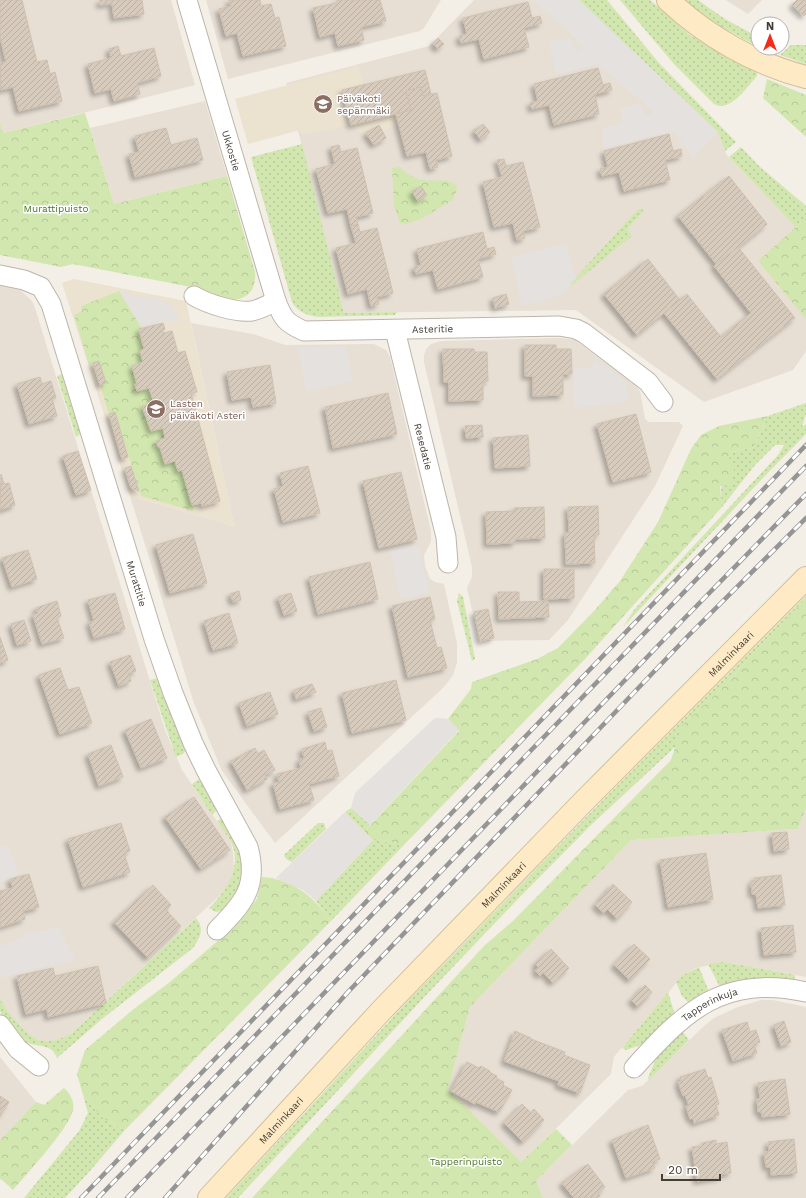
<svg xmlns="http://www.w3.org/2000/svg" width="806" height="1198" viewBox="0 0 806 1198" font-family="'Work Sans',sans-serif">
<defs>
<pattern id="grass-dots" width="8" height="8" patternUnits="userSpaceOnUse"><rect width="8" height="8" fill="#d2e7af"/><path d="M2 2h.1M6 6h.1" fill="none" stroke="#b6c797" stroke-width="1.8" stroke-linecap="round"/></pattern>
<pattern id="forest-crowns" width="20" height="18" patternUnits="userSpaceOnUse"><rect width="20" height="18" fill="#d2e7af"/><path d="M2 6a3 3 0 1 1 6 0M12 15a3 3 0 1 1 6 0" fill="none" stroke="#b6c797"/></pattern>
<pattern id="building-hatch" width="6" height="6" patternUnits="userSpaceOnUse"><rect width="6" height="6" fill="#d7cbbe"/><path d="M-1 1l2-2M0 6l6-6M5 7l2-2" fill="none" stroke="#baafa4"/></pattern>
<filter id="shadow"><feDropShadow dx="-3.5" dy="3.5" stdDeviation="2" flood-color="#0004"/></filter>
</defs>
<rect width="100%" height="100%" fill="#f3eee6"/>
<g fill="#e7dfd4">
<path d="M0 0H171L195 85 3 133 0 122Z"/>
<path d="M206 0H441L424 28 420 31 228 79Z"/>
<path d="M474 0H579L718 132 726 154 806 237V351L793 370 704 402 576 310 344 313 286 83 429 46Z"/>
<path d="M726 0H762L748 14Z"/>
<path d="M205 101 227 176 114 204 90 128Z"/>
<path d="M0 285 20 290 32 301 35 308 165 730 182 770 231 842 233 853 234 869 231 878 227 887 219 896 72 1033 60 1040 45 1042 34 1038 24 1032 4 1007 0 998Z"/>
<path d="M191 323 253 334 285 345 374 344 386 350 390 357 431 531V542L424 555 425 566 430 579 435 582 444 584 457 643V662L453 675 444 687 275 843 222 771 194 703 130 496 234 526Z"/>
<path d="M561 338 575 340 635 385 640 391 644 413 645 419 649 422H679L683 426 655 486 568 620 549 640 479 641 467 588 472 577V567L424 362V355L426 349 431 344 441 341Z"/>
<path d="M806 808V977L724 962 695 968 683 975 614 1057 611 1074 521 1163 448 1089 470 1007 631 840 798 829Z"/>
<path d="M761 1000H773L806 1007V1198H543L536 1181 628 1090 642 1086 704 1026 714 1018 738 1007Z"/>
<path d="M0 1057 36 1102 0 1140Z"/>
</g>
<g fill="#ece2d0">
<path d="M358 66 364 84 425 70 431 94 423 96 396 114 399 123 383 132 386 138 374 145 371 141 351 125 302 135 300 130 248 144 235 99Z"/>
<path d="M74 279 186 301 234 526 130 496 62 283Z"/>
</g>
<g fill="url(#grass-dots)">
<path d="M579 0H607L659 63 736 142 725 151 718 132Z"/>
<path d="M620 0H650L690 35 728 58 757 72V76C747 87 730 113 714 104L674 64Z"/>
<path d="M683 0H698L725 19 758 37V47L711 21Z"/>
<path d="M791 45H806V64L780 55Z"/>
<path d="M302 144 344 313 397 312 395 315 318 317C306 315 298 312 292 302L251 157Z"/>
<path d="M741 147 759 166 806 206V218L796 227 729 157Z"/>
<path d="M638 209 645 210 627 229 632 236 572 285 570 284Z"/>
<path d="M63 374 82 433 76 437 57 376Z"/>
<path d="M806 403V414L802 427 806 424V434L761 480 623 627 634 610 778 455 784 445H775L755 465 722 507C720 487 721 470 733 452L754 447 768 416Z"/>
<path d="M459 593 463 597 475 659 472 661 457 601Z"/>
<path d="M806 596V598L718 692 682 725 676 746 590 826 517 900 429 992 238 1198H226L406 1003 601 802Z"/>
<path d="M158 678 187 749 183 754 176 757 150 680Z"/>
<path d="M201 778 218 809 212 815 192 784Z"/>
<path d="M351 808 370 825 364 832 345 812Z"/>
<path d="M222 818C234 840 250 863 240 889 237 896 230 904 226 910L216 912 209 908C226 892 243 866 231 842 227 835 221 828 217 821Z"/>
<path d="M318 823H324L326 829 292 862 286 859 284 855Z"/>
<path d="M373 840 398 843 401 848 331 921 316 901Z"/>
<path d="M196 918C205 928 200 938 193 948L102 1019 57 1058C52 1044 40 1047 28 1043 17 1040 2 1021 0 1010 0 1006 0 1002 0 998 4 1007 9 1013 16 1021 33 1043 48 1047 72 1033Z"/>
<path d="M724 962 795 975 794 981 761 978 720 987 708 964Z"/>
<path d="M699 967 709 992 689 1003 682 996 676 982 683 975Z"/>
<path d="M668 992 675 1015 646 1043 626 1050 622 1048Z"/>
<path d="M682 1031 689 1040 649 1080 648 1078 657 1056Z"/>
<path d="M83 1095 103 1118 125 1130 89 1172 65 1198H24L79 1131 88 1113Z"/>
</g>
<g fill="url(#forest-crowns)">
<path d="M767 79 806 95V137L763 98Z"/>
<path d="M85 113 114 204 227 176 255 272C257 299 237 303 215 299 211 298 204 298 200 295 197 293 194 289 191 287L73 264 61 267 0 255V122L3 133Z"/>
<path d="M400 167C422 191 442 173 456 185L457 190 453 200 421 219 407 224 400 223 394 205 392 168Z"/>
<path d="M806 218V319L758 261Z"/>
<path d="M119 291 142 328 139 330 144 349 140 351 143 362 132 366 137 384H136L149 388 154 403 142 406 144 413 146 412 163 428 165 438 156 441 158 447H160L165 464 175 461 178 471 182 470 194 511 141 496 115 412 109 414 100 385 106 383 99 361 89 365 74 315 82 311 81 306Z"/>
<path d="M768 416 754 447 733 452 729 459 734 470 731 485 720 486 722 507 584 660 401 848 398 843 373 840 364 832 459 731 448 719 471 689 472 682 537 659 558 648 594 611 620 581 658 522 691 449 701 435 719 426Z"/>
<path d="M806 598V808L798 829 631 840 470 1007 448 1089 521 1162 556 1129 572 1145 536 1181 543 1198H252L484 946 513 921 671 760 682 725 718 692Z"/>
<path d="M262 877C293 879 314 897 331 921L125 1130 103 1118 83 1095 77 1074 85 1050 135 1008 170 982 235 926 257 899Z"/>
<path d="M64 1088C70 1093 75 1102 73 1110 68 1130 28 1172 13 1190L1 1179 0 1180V1140L36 1102 44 1105Z"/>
</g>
<g fill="#e4e1de">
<path d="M533 0H579L718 132 693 158 673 131 603 149V129L622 123 620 108 640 104 645 115 652 114 650 108 597 64 556 75 549 42 570 38 577 51 582 49 573 36Z"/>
<path d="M566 244 576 278 561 295 522 306 511 257Z"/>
<path d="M127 291 131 296 136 294 142 298 148 295 152 300 157 297 162 302 167 300 181 321H165L141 327 121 294Z"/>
<path d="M346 346 353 381 306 391 298 348Z"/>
<path d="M596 358 626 382 628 395 625 402 573 408 574 368 590 367Z"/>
<path d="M418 545 430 592 401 599 390 551Z"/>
<path d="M435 718 448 719 459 730 370 825 351 808 355 793Z"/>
<path d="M345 812 373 840 316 901 303 890 276 878Z"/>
<path d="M8 845 19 875 0 883V848Z"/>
<path d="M58 926 75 960 0 978V947L29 934Z"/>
</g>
<g fill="url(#building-hatch)" stroke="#cfc0af" filter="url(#shadow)">
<path d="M0 0H22L37 62 47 60 50 74 55 72 62 101 19 111 13 87 1 90 0 63 6 62 0 37Z"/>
<path d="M100 0H142L144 14 114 18 112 3 100 5Z"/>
<path d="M229 0H260L261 6 271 4 275 18 279 17 286 46 243 56 237 33 226 36 219 9 231 6Z"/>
<path d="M337 0H380L386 21 361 27 364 40 338 46 335 33 320 37 313 8 337 3Z"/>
<path d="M797 0H806V14L804 16 792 5Z"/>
<path d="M528 2 532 18 540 16 542 23 524 28 529 47 484 59 479 39 461 43 459 36 467 34 463 18Z"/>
<path d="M438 38 444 44 438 49 433 44Z"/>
<path d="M118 46 121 56 154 48 161 76 137 83 140 94 114 101 111 89 95 93 88 64 111 58 109 49Z"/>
<path d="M598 68 603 85 610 83 612 90 595 94 599 114 554 125 549 105 532 109 530 103 538 101 534 84Z"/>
<path d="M425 70 431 94 423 96 421 87 406 91 411 110 351 125 342 90Z"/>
<path d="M421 87 423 96 437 93 452 156 436 160 438 167 430 169 426 152 407 156 396 114 411 110 406 91Z"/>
<path d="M483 124 490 132 481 140 474 131Z"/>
<path d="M379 125 386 138 374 145 366 133Z"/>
<path d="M166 128 171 145 197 138 203 160 135 177 129 154 139 152 135 136Z"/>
<path d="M669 134 673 151 681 149 682 156 665 160 670 180 624 191 619 172 602 176 600 169 608 167 604 151Z"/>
<path d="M339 145 341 152 357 148 373 213 356 217 358 224 351 226 347 209 328 213 316 169 335 164 331 147Z"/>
<path d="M504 159 506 166 523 162 540 227 523 231 525 238 517 240 513 223 494 227 483 182 502 177 497 160Z"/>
<path d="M729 176 767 224 717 265 678 216Z"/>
<path d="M421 186 427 195 418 201 412 192Z"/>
<path d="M358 224 360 232 377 228 393 293 377 297 379 304 371 306 367 289 348 294 336 248 356 243 351 226Z"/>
<path d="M483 232 487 249 494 247 496 254 478 259 483 277 438 289 433 270 416 274 414 267 421 265 417 249Z"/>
<path d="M738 247 795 318 717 379 664 313 687 294 721 337 751 313 714 266Z"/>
<path d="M648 259 680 300 637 335 604 294Z"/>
<path d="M506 294 509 304 495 308 493 298Z"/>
<path d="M163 323 165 329 162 330 163 333 172 331 178 353 185 351 197 392 191 393 220 501 202 506 201 503 192 505 182 470 178 471 175 461 165 464 160 447H158L156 441 165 438 163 428 151 431 142 406 154 403 149 388 137 391 135 384H137L132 366 143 362 140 351 144 349 139 329Z"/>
<path d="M525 345H556V349H571L572 374H563V395L533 396V376H525Z"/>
<path d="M443 349H474V352H487L488 381H483V400L449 401V382H444Z"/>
<path d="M99 361 106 383 100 385 93 363Z"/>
<path d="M270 365 276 403 253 407 251 397 232 400 227 372Z"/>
<path d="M40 377 42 384 51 381 56 398 52 399 57 416 29 424 17 384Z"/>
<path d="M388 393 397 434 333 448 325 407Z"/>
<path d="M115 412 128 457 122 459 109 414Z"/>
<path d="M636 414 651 472 613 482 597 424Z"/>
<path d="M482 425 483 437 466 438 465 426Z"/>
<path d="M528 435 530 466 495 468 493 438Z"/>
<path d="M78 451 91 490 76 495 63 456Z"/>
<path d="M131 466 139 491 131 488 125 468Z"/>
<path d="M308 466 320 513 283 522 274 489 283 486 280 473Z"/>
<path d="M401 472 417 539 379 548 363 481Z"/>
<path d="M1 474 4 484 9 483 15 505 0 510Z"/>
<path d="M598 506 599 535H594L595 563 566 564 565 533H569L568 507Z"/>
<path d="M544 507 545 538 515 539V543L487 544 486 512 514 511V508Z"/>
<path d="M193 534 207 583 170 593 156 545Z"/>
<path d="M28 550 37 579 12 587 2 558Z"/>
<path d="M370 562 378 599 318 614 309 577Z"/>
<path d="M544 569H574V598L544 599Z"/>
<path d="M239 591 241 600 233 602 230 594Z"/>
<path d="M498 592H519V602L548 601 549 617 499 619Z"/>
<path d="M115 593 125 629 94 638 89 622 94 621 88 600Z"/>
<path d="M291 593 297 611 284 615 278 597Z"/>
<path d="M430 597 435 619 430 620 437 648 441 647 447 668 408 677 392 606Z"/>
<path d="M57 601 61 616 57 618 64 638 42 644 33 615 38 613 36 608Z"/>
<path d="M488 609 494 638 480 641 474 612Z"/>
<path d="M229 613 238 643 213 650 204 621Z"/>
<path d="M24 620 31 641 17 645 11 624Z"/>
<path d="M0 637 8 660 0 663Z"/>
<path d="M130 655 136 671 128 674 131 681 119 686 110 662Z"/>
<path d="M60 668 68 690 79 687 92 723 60 734 39 675Z"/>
<path d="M396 680 406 720 352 733 342 693Z"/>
<path d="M312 684 316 692 296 699 294 690Z"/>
<path d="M270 692 278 714 247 726 239 703Z"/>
<path d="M321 708 327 727 314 731 308 712Z"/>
<path d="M151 719 167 758 141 768 125 730Z"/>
<path d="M325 742 327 751 332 750 339 776 309 784 314 800 280 809 273 783 279 782 277 774 301 768 299 760 304 758 302 749Z"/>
<path d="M111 745 123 777 99 786 88 754Z"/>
<path d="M255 748 258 754 264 750 275 770 265 775 267 779 247 790 231 761Z"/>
<path d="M194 797 230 850 201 869 165 817Z"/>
<path d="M121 823 130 851 124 853 130 872 83 887 68 839Z"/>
<path d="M787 832 789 849 774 851 772 833Z"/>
<path d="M706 853 713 899 668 907 660 860Z"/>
<path d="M29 874 39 907 23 911 25 919 0 927V891L13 888 10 879Z"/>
<path d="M781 875 785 905 758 908 756 894H752L751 882H755L754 878Z"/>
<path d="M613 884 632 902 617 919 607 909 604 913 595 905Z"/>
<path d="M153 885 171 905 166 910 181 926 148 958 114 922Z"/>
<path d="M793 925 796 952 764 955 761 928Z"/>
<path d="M634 944 650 959 630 980 614 965Z"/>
<path d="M551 949 569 968 553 983 543 972 540 976 535 970 538 967 535 964Z"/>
<path d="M98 966 106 1003 48 1017 47 1009 26 1014 17 976 53 968 55 976Z"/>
<path d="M645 985 652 992 638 1007 631 1000Z"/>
<path d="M784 1021 791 1042 781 1046 774 1025Z"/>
<path d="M747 1022 750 1032 756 1030 760 1042 754 1044 757 1053 733 1061 722 1030Z"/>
<path d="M515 1031 531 1038V1039L565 1052 564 1055 590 1065 580 1093 558 1085 559 1081 504 1061Z"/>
<path d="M467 1062 479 1068 481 1066 490 1071 489 1072 497 1076 496 1078 504 1082 503 1085 512 1090 499 1112 476 1102 475 1104 451 1091Z"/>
<path d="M705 1069 708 1078 711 1077 719 1104 716 1105 719 1115 694 1123 693 1118 690 1119 686 1106H689L685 1095 683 1096 678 1082 681 1081 680 1077Z"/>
<path d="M785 1079 790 1114 762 1117 761 1111 758 1112 757 1099 760 1098 758 1083Z"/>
<path d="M0 1096 9 1102 0 1116Z"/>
<path d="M522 1104 531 1113 534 1109 544 1120 523 1142 504 1123Z"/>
<path d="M648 1125 660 1159 652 1162 655 1168 626 1178 612 1140Z"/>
<path d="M794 1139 797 1173 771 1175V1167H766L764 1152H769L768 1142Z"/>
<path d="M716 1140V1144L727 1142 731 1173 721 1174V1177L697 1181 692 1147 703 1146 702 1143Z"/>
<path d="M588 1164 605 1187 598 1193 600 1196 596 1198H574L562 1183Z"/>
</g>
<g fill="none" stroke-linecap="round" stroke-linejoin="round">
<defs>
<g id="street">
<path id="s1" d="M187 0 276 301"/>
<path id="s2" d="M0 275 24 280 41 287 51 304 154 639 173 693 193 743 206 770 248 847C259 886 243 904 217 930"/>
<path id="s3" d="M194 296C208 304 236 313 252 311 261 309 268 305 276 301 283 319 286 323 304 331L559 326 576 329 584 333 648 382 663 402"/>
<path id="s4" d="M395 330 446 537 448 563"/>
<path d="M0 1025 18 1049 39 1066"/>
<path id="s5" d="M634 1068C685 1011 723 974 806 992"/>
</g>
<g id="secondary">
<path d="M668 0C706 36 755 64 806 77"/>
<path id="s6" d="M209 1198 381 1011 585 800 806 578"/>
</g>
</defs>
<use href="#street" stroke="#beb5a9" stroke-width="21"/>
<use href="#secondary" stroke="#d2be96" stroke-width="24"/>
<use href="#street" stroke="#fff" stroke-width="19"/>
<use href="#secondary" stroke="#feebc5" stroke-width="22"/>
<defs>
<g id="rail">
<path d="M81 1198 806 445"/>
<path d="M98 1198 806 466"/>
<path d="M127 1198 678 625 806 494"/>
<path d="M165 1198 348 992 688 636 806 518"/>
</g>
</defs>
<use href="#rail" stroke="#959595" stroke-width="4.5"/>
<use href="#rail" stroke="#fff" stroke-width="3" stroke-dasharray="9" stroke-linecap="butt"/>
</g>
<defs>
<symbol id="school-disc" viewBox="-11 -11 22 22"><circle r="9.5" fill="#8d6e63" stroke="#fff"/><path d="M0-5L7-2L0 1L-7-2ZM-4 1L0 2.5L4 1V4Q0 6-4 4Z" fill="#fff"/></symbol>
</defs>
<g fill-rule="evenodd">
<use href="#school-disc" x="312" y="93" width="22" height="22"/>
<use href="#school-disc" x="145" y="398" width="22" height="22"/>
</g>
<g text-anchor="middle" stroke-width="3" stroke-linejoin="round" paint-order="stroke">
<g font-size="10" fill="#785e54" stroke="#fff" text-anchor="start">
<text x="337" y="102">Päiväkoti<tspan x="337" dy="12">sepänmäki</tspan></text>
<text x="170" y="407">Lasten<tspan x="170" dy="12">päiväkoti Asteri</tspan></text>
</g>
<g font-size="10" fill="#453e35" stroke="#fff">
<text dy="4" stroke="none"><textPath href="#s1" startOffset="157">Ukkostie</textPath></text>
<text dy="4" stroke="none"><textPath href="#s3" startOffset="258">Asteritie</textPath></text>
<text dy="4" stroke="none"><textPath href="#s4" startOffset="120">Resedatie</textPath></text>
<text dy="4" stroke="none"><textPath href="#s2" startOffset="355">Murattitie</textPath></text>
<text dy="4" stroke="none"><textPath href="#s6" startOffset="754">Malminkaari</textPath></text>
<text dy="4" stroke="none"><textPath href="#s6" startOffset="430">Malminkaari</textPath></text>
<text dy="4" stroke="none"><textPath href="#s5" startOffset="100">Tapperinkuja</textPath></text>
<text dy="4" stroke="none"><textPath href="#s6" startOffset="106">Malminkaari</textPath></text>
</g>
<g font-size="10" fill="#4c7629" stroke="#fff">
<text x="56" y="212">Murattipuisto</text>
<text x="466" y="1165">Tapperinpuisto</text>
</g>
</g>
<g transform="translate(770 36)"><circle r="19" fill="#ffffff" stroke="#b5b2ae"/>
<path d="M0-3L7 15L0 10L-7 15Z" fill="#f72919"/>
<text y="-6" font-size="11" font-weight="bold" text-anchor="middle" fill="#453e35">N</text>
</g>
<path d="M662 1174v6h58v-6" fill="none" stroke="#453e35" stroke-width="2"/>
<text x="668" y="1174" font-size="12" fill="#453e35" stroke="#ffffff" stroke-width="3" paint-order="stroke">20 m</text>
</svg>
